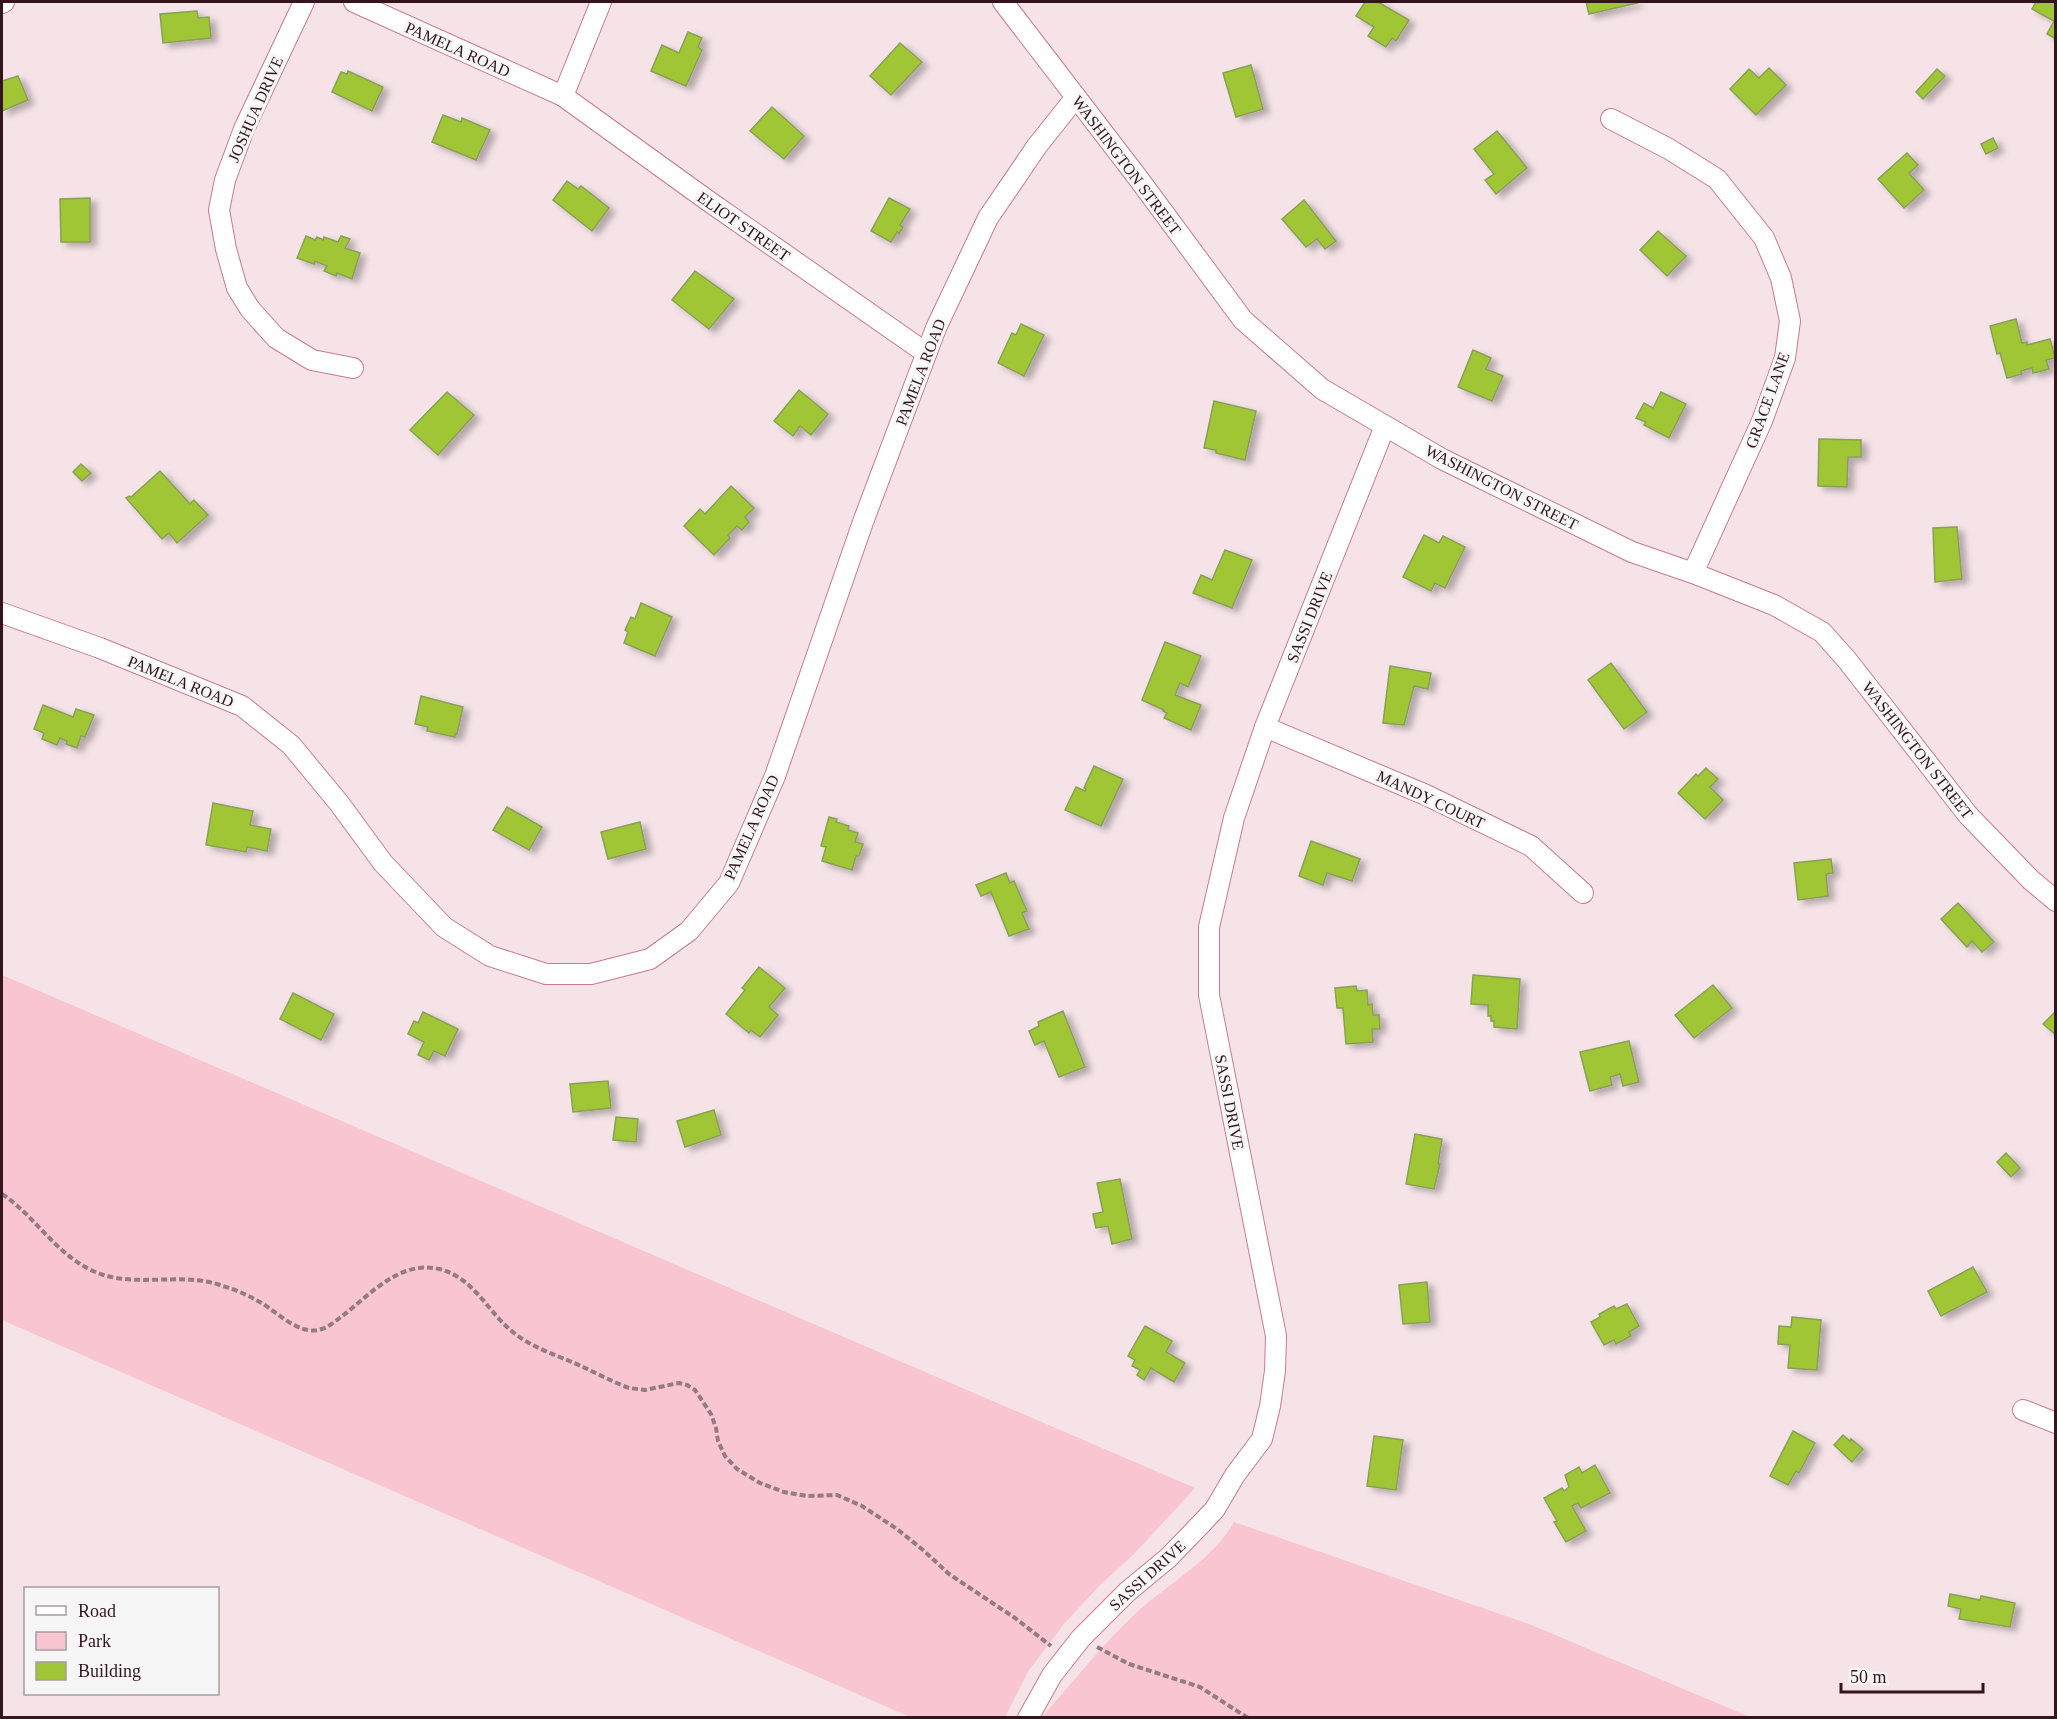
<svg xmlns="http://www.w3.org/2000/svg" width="2057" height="1719" viewBox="0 0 2057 1719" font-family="Georgia,serif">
<defs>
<filter id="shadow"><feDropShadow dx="6" dy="4" stdDeviation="3" flood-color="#0004"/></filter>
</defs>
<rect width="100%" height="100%" fill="#f5e3e7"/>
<g fill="#f8c5d1">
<path d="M2 975 1195 1488 1134 1554 1100 1585 1064 1624 1029 1670 1005 1717H910L2 1320Z"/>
<path d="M1234 1522 1529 1624 1750 1717H1042C1073 1682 1103 1644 1137 1612 1169 1583 1213 1560 1234 1522Z"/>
</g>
<g fill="#a0c636" stroke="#89a057" stroke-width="1.5" filter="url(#shadow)">
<path d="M1365 2H1378L1409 20 1396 41 1392 38 1386 47 1368 36 1374 27 1356 16Z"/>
<path d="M1586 2H1636L1637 3 1589 14Z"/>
<path d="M2036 2H2056V39L2047 34 2054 21 2032 9Z"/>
<path d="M197 11 198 18 209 17 211 38 163 43 160 14Z"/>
<path d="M688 32 702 38 698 47 702 50 686 86 651 71 662 45 679 53Z"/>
<path d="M900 43 922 62 891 95 870 76Z"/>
<path d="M1251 65 1263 109 1236 117 1223 73Z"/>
<path d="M1769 68 1786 85 1756 115 1730 89 1749 69 1759 78Z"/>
<path d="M1937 69 1945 76 1923 99 1916 92Z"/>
<path d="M348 71 383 87 372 111 332 92 341 72 347 74Z"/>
<path d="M18 76 28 100 2 111V81Z"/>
<path d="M772 107 804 136 784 159 750 131Z"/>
<path d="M443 115 461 122 462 118 490 130 476 160 432 142Z"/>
<path d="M1497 131 1527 168 1496 194 1485 180 1494 174 1474 149Z"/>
<path d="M1993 138 1998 148 1986 154 1981 144Z"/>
<path d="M1907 153 1918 165 1909 173 1924 190 1904 208 1878 179Z"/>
<path d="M567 181 578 189 581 186 609 208 592 231 553 200Z"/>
<path d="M90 198V242H61L60 199Z"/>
<path d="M889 198 910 209 900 225 903 227 899 234 897 232 891 242 871 231Z"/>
<path d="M1304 200 1336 241 1325 249 1317 239 1306 247 1282 219Z"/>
<path d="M1658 231 1686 256 1667 276 1640 250Z"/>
<path d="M306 236 315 240 317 237 323 240 324 237 338 242 341 236 350 239 345 248 360 253 352 279 337 273 336 276 324 271 327 266 315 261 314 264 297 258Z"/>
<path d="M695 271 734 299 709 329 672 300Z"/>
<path d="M2016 319 2022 343 2027 342V345L2050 339 2055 358 2046 360 2049 369 2033 373 2032 368 2021 371 2022 374 2007 378 2000 353 1997 354 1990 326Z"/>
<path d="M1021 324 1044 335 1024 376 998 363 1012 333 1016 335Z"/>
<path d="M1473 350 1491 358 1486 369 1503 376 1492 401 1458 387Z"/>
<path d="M799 390 828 414 811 435 800 426 793 436 774 421Z"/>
<path d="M447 392 474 415 438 455 410 430Z"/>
<path d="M1661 392 1686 404 1669 438 1644 425 1646 422 1636 418 1644 403 1653 408Z"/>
<path d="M1214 401 1256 411 1245 460 1216 453V450L1204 448Z"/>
<path d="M1819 439 1861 440V457H1848L1847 487 1818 486Z"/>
<path d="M81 464 91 473 82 481 73 472Z"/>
<path d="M160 471 190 504 194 500 208 515 177 543 169 533 162 539 126 498 129 496 131 497Z"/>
<path d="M731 486 754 508 745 517 749 522 742 530 737 526 728 535 730 538 714 555 684 526 700 509 705 514Z"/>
<path d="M1957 527 1962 579 1935 582 1933 528Z"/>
<path d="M1424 535 1439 543 1443 536 1465 547 1445 588 1435 583 1431 591 1403 577Z"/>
<path d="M1225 550 1252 560 1232 608 1193 593 1201 575 1212 580Z"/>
<path d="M641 603 672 617 655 656 624 643 628 632 625 630 631 617 635 619Z"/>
<path d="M1165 642 1201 656 1188 687 1180 683 1175 695 1201 705 1191 730 1164 718 1167 713 1163 711 1164 710 1142 700Z"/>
<path d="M1611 663 1647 712 1624 729 1588 680Z"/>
<path d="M1390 666 1431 673 1428 689 1414 686 1404 725 1383 723Z"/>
<path d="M421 696 463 707 457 734H455V737L427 731 428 727 415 724Z"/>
<path d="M43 705 73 717 76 709 94 715 85 737 81 736 77 748 66 744 67 741 60 738 57 745 42 739 44 733 34 729Z"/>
<path d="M1094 766 1123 779 1101 826 1065 810 1076 787 1085 791 1086 789 1084 788Z"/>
<path d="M1706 768 1718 779 1710 787 1723 800 1705 819 1678 793 1696 774 1698 776Z"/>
<path d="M213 803 253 811 250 825 271 829 267 851 247 847 246 852 206 845Z"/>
<path d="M507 807 542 827 529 850 493 830Z"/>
<path d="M829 817 837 819 836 822 849 826 848 830 858 833 855 842 863 844 859 856H856L852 870 822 861 826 847 821 846Z"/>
<path d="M640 822 646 849 608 859 601 832Z"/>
<path d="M1311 841 1360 859 1352 881 1327 873 1323 885 1299 876Z"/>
<path d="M1831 859 1833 873 1826 874 1828 896 1798 900 1794 863Z"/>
<path d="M1006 873 1010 883 1014 881 1027 911 1022 913 1029 929 1009 936 991 892 981 896 976 885Z"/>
<path d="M1958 903 1994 942 1982 952 1972 941 1967 947 1941 919Z"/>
<path d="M759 967 785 988 769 1007 778 1015 760 1037 751 1030 749 1033 726 1014 745 990 742 988Z"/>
<path d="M1473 975 1520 979 1517 1029 1494 1027V1021H1491V1016H1488V1005L1471 1004Z"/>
<path d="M1713 985 1732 1008 1694 1038 1675 1015Z"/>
<path d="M1356 986 1357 991 1367 990 1368 1005 1372 1004 1373 1015H1379L1380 1029H1372L1373 1042 1346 1044 1343 1008H1337L1335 988Z"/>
<path d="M293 993 334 1014 321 1040 280 1019Z"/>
<path d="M1063 1011 1085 1067 1059 1077 1044 1041 1035 1045 1029 1031 1039 1026 1038 1022Z"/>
<path d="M2056 1011V1035L2043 1024Z"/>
<path d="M423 1012 458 1029 445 1056 434 1051 429 1060 418 1055 424 1042 408 1034 414 1021 418 1023Z"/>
<path d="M1629 1041 1639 1082 1623 1086 1620 1074 1610 1077 1612 1085 1590 1091 1580 1052Z"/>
<path d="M608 1081 611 1108 573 1112 570 1084Z"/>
<path d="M714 1110 721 1135 685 1147 677 1121Z"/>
<path d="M616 1117 638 1119 636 1142 613 1140Z"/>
<path d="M1415 1134 1442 1139 1438 1164H1440L1434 1189 1406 1184Z"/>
<path d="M2006 1153 2020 1168 2011 1177 1997 1162Z"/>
<path d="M1120 1179 1132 1239 1112 1244 1108 1226 1096 1228 1093 1214 1103 1212 1097 1183Z"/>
<path d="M1973 1267 1987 1292 1941 1316 1928 1291Z"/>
<path d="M1427 1282 1430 1322 1403 1324 1399 1285Z"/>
<path d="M1627 1304 1639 1326 1629 1332 1631 1336 1616 1344 1614 1340 1604 1345 1591 1322 1600 1317 1599 1314 1614 1306 1616 1309Z"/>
<path d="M1792 1317 1821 1320 1817 1370 1788 1368 1790 1345 1778 1344 1779 1326 1791 1327Z"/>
<path d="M1145 1326 1172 1341 1166 1352 1185 1363 1174 1382 1151 1368 1144 1380 1137 1375 1140 1370 1132 1366 1135 1360 1128 1356Z"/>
<path d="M1793 1431 1815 1443 1799 1473 1796 1471 1788 1485 1770 1476Z"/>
<path d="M1843 1435 1850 1441 1851 1439 1863 1449 1852 1462 1834 1445Z"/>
<path d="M1374 1436 1403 1440 1396 1490 1367 1486Z"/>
<path d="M1595 1465 1610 1493 1581 1508 1578 1503 1572 1506 1586 1531 1566 1542 1554 1522 1557 1521 1544 1498 1562 1488 1564 1491 1569 1487 1565 1475 1579 1467 1582 1473Z"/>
<path d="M1950 1594 1980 1600 1981 1596 2015 1603 2010 1627 1959 1619 1961 1609 1948 1606Z"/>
</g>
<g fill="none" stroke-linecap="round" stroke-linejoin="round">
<defs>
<g id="minor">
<path d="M304 2 244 129 225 180 219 210 226 249 237 288 250 309 276 338 312 360 353 368"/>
<path d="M354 2 563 96 707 200 926 353"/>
<path d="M1003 2 1138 178 1243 320 1322 389 1442 459 1632 552 1693 573 1774 605 1822 632 1847 660 1968 815 2031 880 2056 901"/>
<path d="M2 3 4 2"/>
<path d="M563 96 601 2"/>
<path d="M1611 119 1669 149 1717 179 1764 238 1781 278 1790 321 1785 358 1762 421 1693 573"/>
<path d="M2 613 100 648 242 706 291 745 339 803 383 863 444 927 490 956 546 974H591L650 959 689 931 729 883 775 776 863 522 936 328 988 218 1037 146 1076 97"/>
<path d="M1265 727 1426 795 1531 846 1583 893"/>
<path d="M2023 1410 2056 1423"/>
<path d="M1028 1718 1052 1675 1081 1638 1127 1592 1168 1558 1201 1524 1215 1509 1235 1475 1262 1439 1270 1406 1275 1371 1276 1336 1209 995V927L1234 818 1265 727 1385 426"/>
</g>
</defs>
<use href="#minor" stroke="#ca7a8f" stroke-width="22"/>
<g stroke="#947b82" stroke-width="4" stroke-dasharray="6 3" stroke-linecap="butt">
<path d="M2 1194C35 1216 54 1252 91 1270 132 1290 178 1271 220 1285 233 1289 246 1294 258 1301 277 1311 299 1337 322 1329 329 1327 335 1321 341 1317 370 1295 399 1260 439 1269 474 1277 488 1313 514 1333 534 1349 560 1356 583 1367 598 1374 613 1382 629 1388L645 1390 679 1383 687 1385 695 1390 711 1414 716 1428 718 1441 725 1456 737 1469 760 1483 784 1492 807 1496 837 1495 862 1506 897 1529 923 1550 949 1574 1015 1618 1051 1646"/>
<path d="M1097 1647 1129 1664 1200 1687 1248 1718"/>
</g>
<use href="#minor" stroke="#fff" stroke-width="20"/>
</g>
<g text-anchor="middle" stroke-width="6" stroke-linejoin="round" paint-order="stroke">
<g font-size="16" fill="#34151e" stroke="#f6f6f6">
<text transform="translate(458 49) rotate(24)" y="6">PAMELA ROAD</text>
<text transform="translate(255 109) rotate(-66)" y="6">JOSHUA DRIVE</text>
<text transform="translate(1127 165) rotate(53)" y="6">WASHINGTON STREET</text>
<text transform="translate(744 226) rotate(35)" y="6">ELIOT STREET</text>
<text transform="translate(920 372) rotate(-69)" y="6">PAMELA ROAD</text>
<text transform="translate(1767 400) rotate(-70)" y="6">GRACE LANE</text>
<text transform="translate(1502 487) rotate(27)" y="6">WASHINGTON STREET</text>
<text transform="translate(1309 617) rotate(-68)" y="6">SASSI DRIVE</text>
<text transform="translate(181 681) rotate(22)" y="6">PAMELA ROAD</text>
<text transform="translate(1918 750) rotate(52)" y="6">WASHINGTON STREET</text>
<text transform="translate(1431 799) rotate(25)" y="6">MANDY COURT</text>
<text transform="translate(751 827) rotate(-66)" y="6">PAMELA ROAD</text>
<text transform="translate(1230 1102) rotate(79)" y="6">SASSI DRIVE</text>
<text transform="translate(1147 1575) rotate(-42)" y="6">SASSI DRIVE</text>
</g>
</g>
<rect width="2057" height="1719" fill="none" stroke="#34151e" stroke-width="6"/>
<rect x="24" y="1587" width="195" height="108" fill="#f6f6f6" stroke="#a89ca0" stroke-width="1.5"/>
<rect x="36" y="1606" width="30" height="9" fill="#ffffff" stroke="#a89ca0" stroke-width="1.5"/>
<text x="78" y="1617" font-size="18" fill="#34151e">Road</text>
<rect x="36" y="1632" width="30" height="18" fill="#f8c5d1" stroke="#a89ca0" stroke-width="1.5"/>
<text x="78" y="1647" font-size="18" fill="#34151e">Park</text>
<rect x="36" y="1662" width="30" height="18" fill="#a0c636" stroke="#a89ca0" stroke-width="1.5"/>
<text x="78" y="1677" font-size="18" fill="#34151e">Building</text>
<path d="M1841 1683v9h142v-9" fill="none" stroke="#34151e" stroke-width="3"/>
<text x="1850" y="1683" font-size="18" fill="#34151e" stroke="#f6f6f6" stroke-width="4.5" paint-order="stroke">50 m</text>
</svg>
